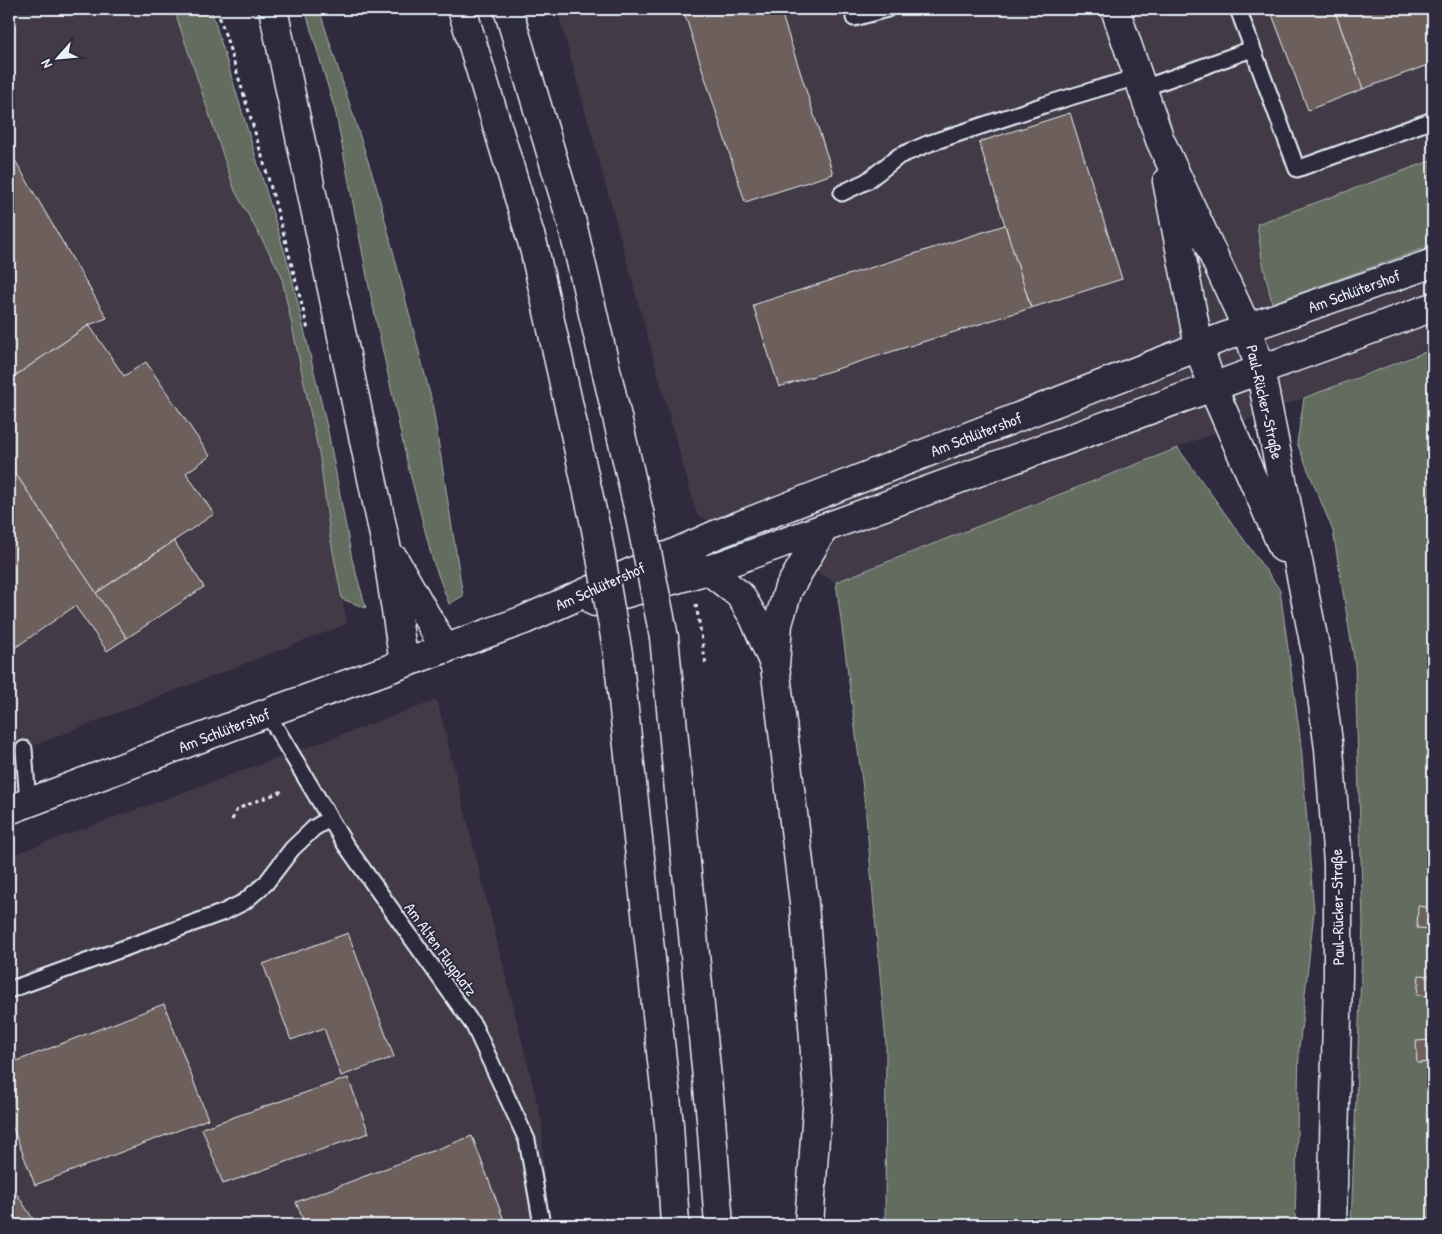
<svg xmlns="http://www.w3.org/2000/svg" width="1442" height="1234" viewBox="0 0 1442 1234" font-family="'Patrick Hand',sans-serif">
<rect width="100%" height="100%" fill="#2f2a3d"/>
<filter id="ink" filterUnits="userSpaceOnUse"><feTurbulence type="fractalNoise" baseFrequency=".02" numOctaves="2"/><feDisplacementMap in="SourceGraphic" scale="10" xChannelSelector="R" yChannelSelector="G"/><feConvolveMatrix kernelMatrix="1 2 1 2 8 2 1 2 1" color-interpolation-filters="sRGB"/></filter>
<g filter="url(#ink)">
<g fill="#423a46">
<path d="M9 9H174L235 191 281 274 320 458 330 536 347 624 9 755Z"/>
<path d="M557 9H1433V347L836 582 697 515Z"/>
<path d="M437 700 542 1122 545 1225H9V856Z"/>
</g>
<g fill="#636c5f" stroke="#a6aeac">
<path d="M174 9H211L290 270 328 431 352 559 366 608 342 599 330 536 320 458 281 274 235 191Z"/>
<path d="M305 9H319L377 189 432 402 463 596 449 604 433 561 408 466 371 297 336 114Z"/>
<path d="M1433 160V245L1272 303 1262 259 1257 224Z"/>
<path d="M1433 349V1225H1351L1363 923 1355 665 1333 531 1297 443 1304 398Z"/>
<path d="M1178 448 1280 590 1301 744 1314 912 1299 1049 1295 1225H885L886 1043 865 804 836 582Z"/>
</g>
<g fill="#6d605c" stroke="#e8f1f8">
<path d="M683 9H780L833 174 745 202Z"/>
<path d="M1270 9H1334L1363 89 1308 110Z"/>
<path d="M1334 9H1433V63L1363 89Z"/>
<path d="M1070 113 1122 279 1031 308 979 142Z"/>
<path d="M9 150 107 318 89 325 9 380Z"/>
<path d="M1005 225 1031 308 779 387 753 305Z"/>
<path d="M89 325 124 376 146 362 210 456 186 473 214 514 96 593 9 464V380Z"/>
<path d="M9 464 127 638 107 651 75 606 9 652Z"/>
<path d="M174 541 204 587 127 638 96 593Z"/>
<path d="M1418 906 1433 908V929L1417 928Z"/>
<path d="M348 933 394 1057 341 1076 324 1028 291 1040 263 964Z"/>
<path d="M1419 975 1433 976V996L1417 995Z"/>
<path d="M164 1004 208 1119 35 1185 9 1118V1064Z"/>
<path d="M1433 1040V1062L1417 1063 1416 1041Z"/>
<path d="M348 1078 369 1133 223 1184 202 1128Z"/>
<path d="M1428 1102H1433V1126H1429Z"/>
<path d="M472 1136 505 1223 499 1225H305L296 1202Z"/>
<path d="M9 1182 37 1225H9Z"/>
</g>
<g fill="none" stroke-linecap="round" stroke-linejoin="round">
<defs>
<g id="service">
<path d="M1238 9 1297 169 1433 120"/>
<path d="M854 18 887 9"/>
<path d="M1141 89 1252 49"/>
<path d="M842 193 867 181 899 156 930 143 1044 105 1137 77"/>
<path d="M267 713 345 844 474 1026 527 1140 542 1225"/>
<path d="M24 749 28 804"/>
<path d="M9 990 224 912 244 902 266 883 292 849 314 828 329 819"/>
</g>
<g id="minor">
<path d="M1115 9 1160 140 1247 328 1260 369 1316 652 1329 749 1338 863V976L1332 1225"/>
<path d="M1167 181 1199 347 1212 386 1283 548"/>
</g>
<g id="tertiary">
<path d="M595 602 708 570 1433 307"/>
<path d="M9 810 267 713 524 620 715 535 1247 328 1433 263"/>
</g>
<g id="motorway">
<path d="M273 9 386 545 404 663"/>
<path d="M462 9 534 248 596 529"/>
<path d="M508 9 572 223 639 512"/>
<path d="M666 556 708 570 740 595 754 618 774 664"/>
<path d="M394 559 445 649"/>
<path d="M664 637 711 1119 719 1225"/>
<path d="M618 654 669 1125 675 1225"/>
<path d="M809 1225 818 1094 804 903 775 666 778 624 788 590 824 528"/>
</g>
</defs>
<use href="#service" stroke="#e8f1f8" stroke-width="19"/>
<use href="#minor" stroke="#e8f1f8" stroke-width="31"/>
<use href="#tertiary" stroke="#e8f1f8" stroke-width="31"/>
<use href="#motorway" stroke="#e8f1f8" stroke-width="31"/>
<g stroke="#e8f1f8" stroke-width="3" stroke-dasharray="4 4" stroke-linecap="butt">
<path d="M217 9C251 115 282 222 308 330"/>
<path d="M696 604 706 665"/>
<path d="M232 820 237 809 285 790"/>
</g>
<use href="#service" stroke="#2f2a3d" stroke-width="15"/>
<use href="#minor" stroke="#2f2a3d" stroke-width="28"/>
<use href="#tertiary" stroke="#2f2a3d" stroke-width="28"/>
<use href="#motorway" stroke="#2f2a3d" stroke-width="28"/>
<defs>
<g id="motorway-bridge">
<path d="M639 512 664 637"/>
<path d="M596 529 618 654"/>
</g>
</defs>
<use href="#motorway-bridge" stroke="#e8f1f8" stroke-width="31" stroke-linecap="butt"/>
<use href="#motorway-bridge" stroke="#2f2a3d" stroke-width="28"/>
</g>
</g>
<g text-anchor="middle" stroke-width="4" stroke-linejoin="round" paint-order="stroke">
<g font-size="16" fill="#e8f1f8" stroke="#2f2a3d">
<text transform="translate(1354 291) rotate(-20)" y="6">Am Schlütershof</text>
<text transform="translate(1265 402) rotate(77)" y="6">Paul-Rücker-Straße</text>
<text transform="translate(976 434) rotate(-21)" y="6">Am Schlütershof</text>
<text transform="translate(600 586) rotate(-24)" y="6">Am Schlütershof</text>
<text transform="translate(224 730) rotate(-21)" y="6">Am Schlütershof</text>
<text transform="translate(1337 907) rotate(-91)" y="6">Paul-Rücker-Straße</text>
<text transform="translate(441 949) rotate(54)" y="6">Am Alten Flugplatz</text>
</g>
</g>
<rect width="1442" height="1234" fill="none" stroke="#2f2a3d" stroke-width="30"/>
<rect x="15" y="15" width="1412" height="1204" fill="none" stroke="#e8f1f8" stroke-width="2" filter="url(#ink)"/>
<g transform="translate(58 58) rotate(243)" stroke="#2f2a3d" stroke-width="4" paint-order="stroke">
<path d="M0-4L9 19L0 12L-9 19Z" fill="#e8f1f8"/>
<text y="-8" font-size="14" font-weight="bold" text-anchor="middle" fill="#e8f1f8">N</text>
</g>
</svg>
